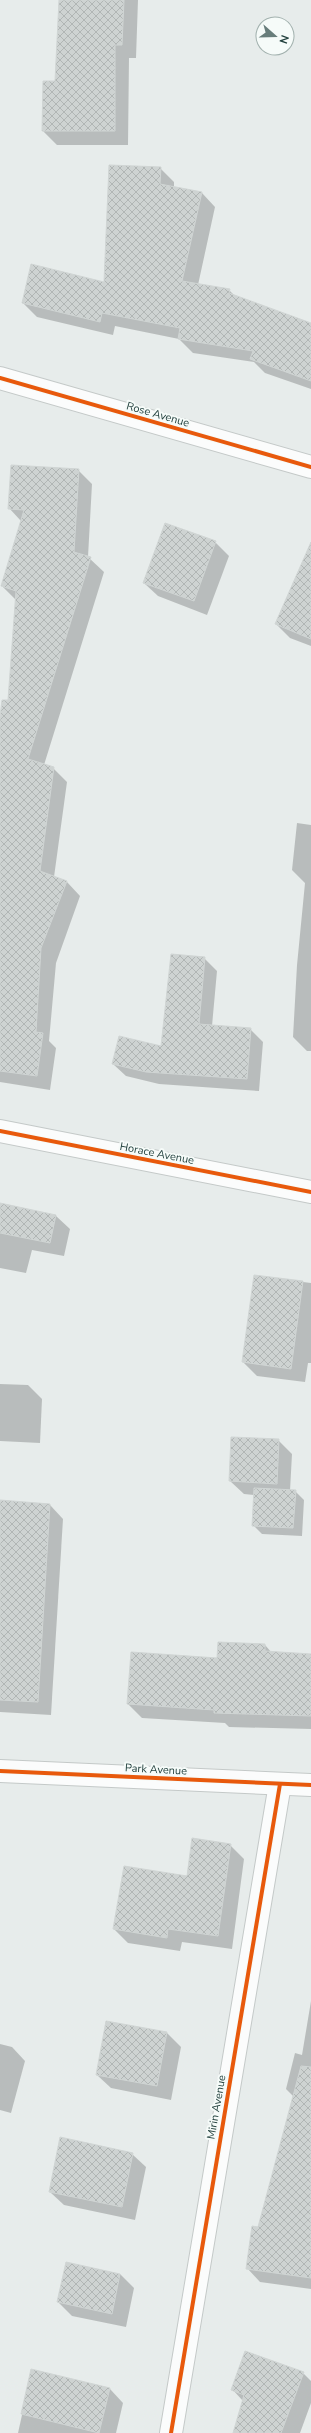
<svg xmlns="http://www.w3.org/2000/svg" width="311" height="2433" viewBox="0 0 311 2433" font-family="'Nunito Sans',sans-serif">
<defs>
<pattern id="building-cross-hatch" width="8" height="8" patternUnits="userSpaceOnUse"><rect width="8" height="8" fill="#ced3d2"/><path d="M0 0l8 8M0 8l8-8" fill="none" stroke="#b1b6b5"/></pattern>
</defs>
<rect width="100%" height="100%" fill="#e7eceb"/>
<g fill="#0003">
<path d="M60 0H138L136 58H129L128 145H57L43 131 56 82Z"/>
<path d="M160 168 174 182V188L202 193 215 207 198 285 229 290 236 297 311 324V389L265 373 254 362 193 353 179 339 115 326 113 335 37 317 23 303 105 283Z"/>
<path d="M78 470 92 484 88 557 104 572 44 765 53 768 67 782 54 877 67 882 80 896 56 963 49 1041 56 1048 50 1090 0 1082V725L9 702 16 600 2 586 21 521 9 508Z"/>
<path d="M215 542 229 556 207 615 158 596 144 583Z"/>
<path d="M311 565V646L290 638 276 624Z"/>
<path d="M297 823 311 825V1051H307L293 1037 297 965 305 883 292 870Z"/>
<path d="M204 958 217 971 212 1026 250 1029 263 1042 259 1091 159 1084 126 1076 113 1064 162 1047Z"/>
<path d="M0 1204 56 1216 70 1229 64 1256 32 1250 26 1273 0 1268Z"/>
<path d="M255 1276 311 1283V1363H308L305 1382 257 1376 243 1362Z"/>
<path d="M0 1384 28 1385 42 1399 40 1443 0 1441Z"/>
<path d="M278 1440 292 1454 290 1491H295L304 1500 302 1536 262 1534 253 1525 254 1495 244 1494 230 1481Z"/>
<path d="M0 1501 50 1505 63 1519 51 1715 0 1712Z"/>
<path d="M265 1645 272 1653 311 1655V1729L229 1727 225 1723 142 1718 128 1704 218 1659Z"/>
<path d="M230 1845 244 1859 232 1949 182 1942 180 1951 128 1943 114 1929 188 1878Z"/>
<path d="M311 2001V2289L260 2282 247 2268 294 2097 286 2089 295 2053 302 2055Z"/>
<path d="M107 2023 167 2033 181 2047 171 2100 111 2088 97 2075Z"/>
<path d="M0 2044 12 2047 25 2061 11 2113 0 2110Z"/>
<path d="M132 2154 146 2167 135 2220 64 2205 50 2192Z"/>
<path d="M120 2274 134 2288 126 2327 72 2316 58 2302Z"/>
<path d="M32 2370 110 2389 123 2403 116 2433H18Z"/>
<path d="M303 2373 311 2381V2403L300 2433H234L243 2401 232 2389Z"/>
</g>
<g fill="url(#building-cross-hatch)" stroke="#d0d5d4">
<path d="M59 0H124L122 45H115V131H42L43 81H55Z"/>
<path d="M109 165 161 167 160 184 202 192 182 281 230 289 229 293 311 323V381L250 359 253 351 178 339 180 328 102 313 100 322 22 303 31 264 104 282Z"/>
<path d="M11 465 79 469 74 552 91 557 28 759 54 767 40 871 67 881 41 948 36 1032 43 1033 37 1076 0 1071V717L2 700H8L16 591 1 586 24 510 8 509Z"/>
<path d="M165 523 216 541 194 601 143 583Z"/>
<path d="M311 542V639L275 624Z"/>
<path d="M171 954 205 957 199 1024 251 1028 247 1079 146 1072 112 1064 119 1036 161 1046Z"/>
<path d="M0 1203 56 1215 50 1243 0 1233Z"/>
<path d="M254 1275 303 1281 291 1369 242 1362Z"/>
<path d="M231 1437 279 1439 277 1484 229 1481Z"/>
<path d="M254 1488 296 1490 293 1528 252 1526Z"/>
<path d="M0 1500 50 1504 38 1702 0 1700Z"/>
<path d="M218 1642 265 1644V1651L311 1654V1716L214 1713V1710L127 1704 131 1652 217 1658Z"/>
<path d="M192 1838 231 1844 218 1936 168 1929 167 1938 113 1929 124 1866 187 1876Z"/>
<path d="M106 2021 167 2032 157 2086 96 2075Z"/>
<path d="M301 2066 311 2067V2278L246 2269 252 2226 258 2227Z"/>
<path d="M60 2137 133 2153 122 2207 49 2192Z"/>
<path d="M66 2262 120 2274 112 2314 57 2302Z"/>
<path d="M245 2351 304 2372 281 2433H233L244 2395 231 2390Z"/>
<path d="M31 2369 110 2388 99 2433 21 2414Z"/>
</g>
<g fill="none" stroke-linecap="round" stroke-linejoin="round">
<defs>
<g id="minor">
<path d="M0 378 311 467"/>
<path d="M0 1131 311 1192"/>
<path d="M0 1771 311 1785"/>
<path d="M171 2433 280 1784"/>
</g>
</defs>
<use href="#minor" stroke="#c4c9c8" stroke-width="24"/>
<use href="#minor" stroke="#fbfcfc" stroke-width="22"/>
<defs>
<g id="cycleway">
<path d="M0 378 311 467"/>
<path d="M0 1131 311 1192"/>
<path d="M0 1771 311 1785"/>
<path d="M171 2433 280 1784"/>
</g>
</defs>
<use href="#cycleway" stroke="#f6fbf9" stroke-width="6"/>
<use href="#cycleway" stroke="#e8590c" stroke-width="4"/>
</g>
<g text-anchor="middle" stroke-width="4" stroke-linejoin="round" paint-order="stroke">
<g font-size="11" fill="#23413e" stroke="#f6fbf9">
<text transform="translate(158 414) rotate(16)" y="4">Rose Avenue</text>
<text transform="translate(157 1153) rotate(11)" y="4">Horace Avenue</text>
<text transform="translate(156 1769) rotate(3)" y="4">Park Avenue</text>
<text transform="translate(216 2107) rotate(-80)" y="4">Mirin Avenue</text>
</g>
</g>
<g transform="translate(275 36) rotate(110)"><circle r="19" fill="#f6fbf9" stroke="#a2b1ae"/>
<path d="M0-3L7 15L0 10L-7 15Z" fill="#687d7b"/>
<text y="-6" font-size="11" font-weight="bold" text-anchor="middle" fill="#23413e">N</text>
</g>
</svg>
